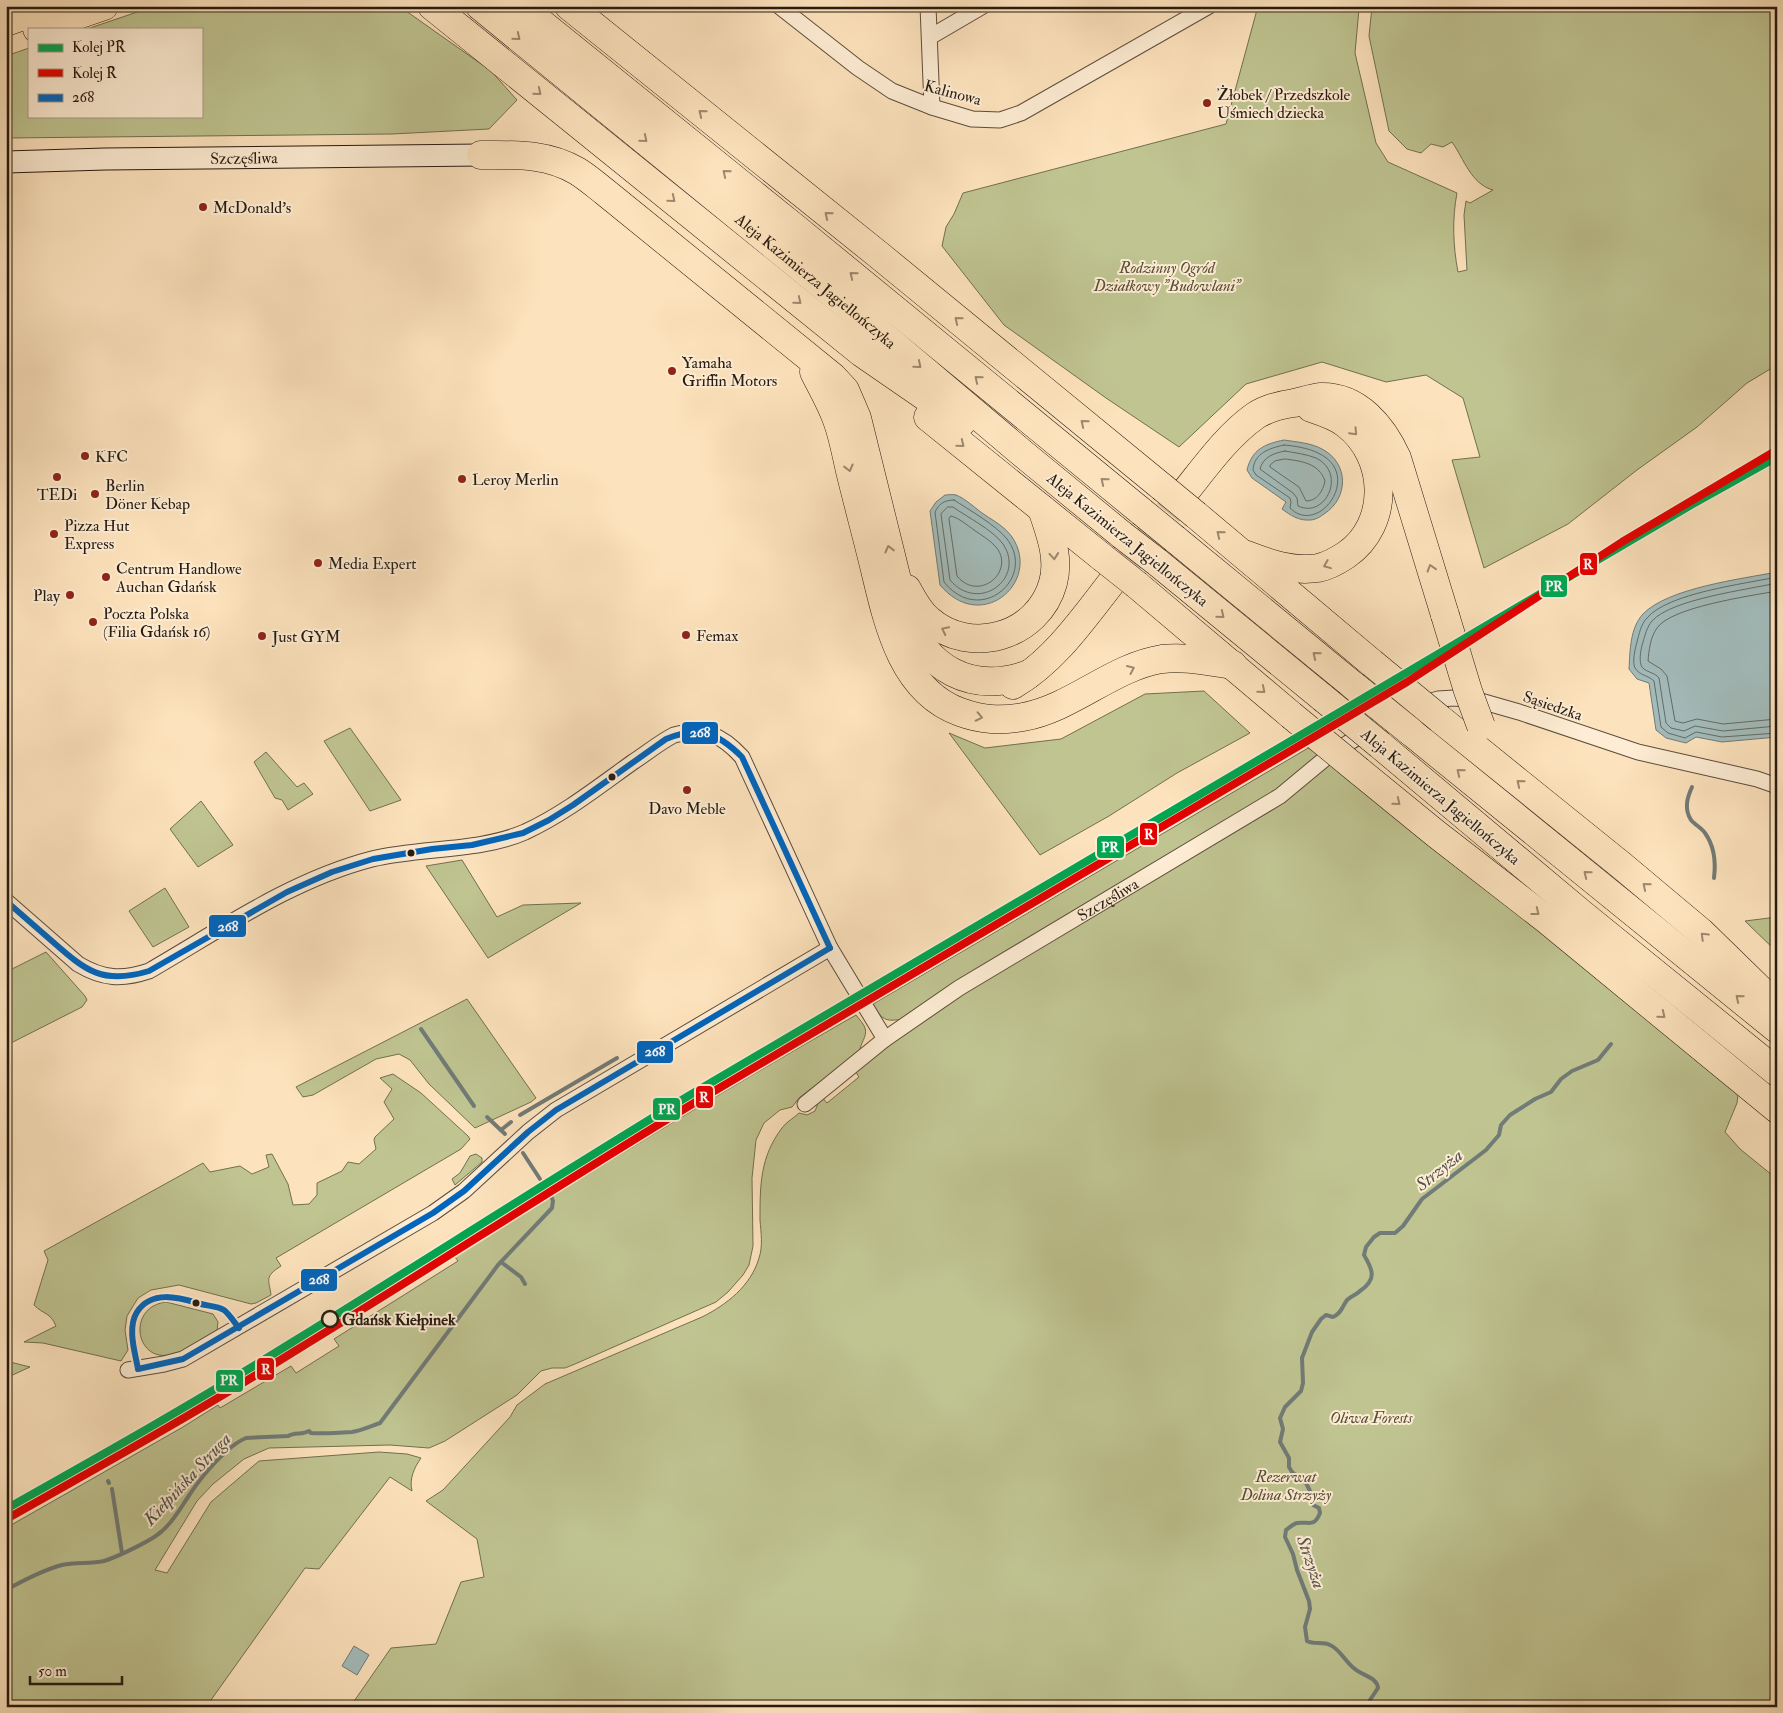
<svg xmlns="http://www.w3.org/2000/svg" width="1783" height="1713" viewBox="0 0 1783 1713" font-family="'IM FELL Double Pica',serif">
<rect width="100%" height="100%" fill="#fde3bd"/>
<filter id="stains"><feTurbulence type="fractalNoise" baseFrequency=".004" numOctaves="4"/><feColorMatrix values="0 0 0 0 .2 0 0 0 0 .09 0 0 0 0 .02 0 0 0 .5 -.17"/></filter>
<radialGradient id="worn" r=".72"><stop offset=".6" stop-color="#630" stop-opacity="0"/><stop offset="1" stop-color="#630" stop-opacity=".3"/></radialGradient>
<g fill="#bfc491" stroke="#726f50">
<path d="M155 6H399L491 71 517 100 489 129 392 134 6 138V56L29 48V116H201V29H87Z"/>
<path d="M1258 6H1345L1359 9 1355 53 1376 143 1388 162 1457 193C1452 219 1453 246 1458 272L1467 270 1464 215 1466 201 1470 203 1493 190C1471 184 1464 159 1452 142L1443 147 1431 144 1421 153 1407 149 1389 131 1369 36 1372 7 1777 6V365L1747 383 1697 427 1637 470 1568 524 1484 568 1452 460 1480 457 1463 398 1426 375 1386 382 1322 362 1246 384 1179 447 1106 398 1004 325 942 246 946 227 954 214 963 193 1226 124Z"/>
<path d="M1204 691 1250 733 1177 773 1109 816 1040 855 949 733 985 748 1061 739 1145 694Z"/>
<path d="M350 728 401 800 370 811 324 741Z"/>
<path d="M1315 744 1325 752 1284 787 903 1019C885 1022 882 1020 873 1004Z"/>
<path d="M266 752 297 787 304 783 313 794 288 810 282 800 275 798 254 762Z"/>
<path d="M1333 758 1739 1087 1737 1103 1725 1132 1740 1149 1777 1179V1707H350L391 1648 436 1644 461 1582 484 1577 477 1539 426 1501 443 1490 510 1417 517 1405 545 1384 702 1317C726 1305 751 1286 759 1258 763 1247 761 1232 760 1220 760 1185 760 1157 782 1128 786 1122 794 1118 799 1113L807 1115 815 1111 821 1096 827 1103 859 1077 854 1069 961 993 1270 810Z"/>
<path d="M201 801 233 845 198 867 170 829Z"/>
<path d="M462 860 497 917 523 905 581 903 488 958 426 866Z"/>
<path d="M165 888 189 927 153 947 129 911Z"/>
<path d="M1777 917V952L1745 921Z"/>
<path d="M46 952 85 996 87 1000 82 1007 11 1043 6 1033V972Z"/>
<path d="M467 999 536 1098 531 1102 475 1128 429 1084 410 1060 399 1054 376 1059 313 1095 303 1097 296 1087Z"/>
<path d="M856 1015C859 1019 864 1024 865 1028 868 1037 859 1044 860 1052L800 1097 792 1107 780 1110 764 1123 756 1140 752 1178 753 1246 749 1265 743 1275 728 1292 716 1302 575 1364 565 1368H552L541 1371 517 1395 445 1441 429 1448 390 1445 269 1448 244 1459 213 1484 197 1501 155 1570 167 1573 211 1502 259 1461 379 1452 407 1454 421 1458C414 1468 409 1479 412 1491L390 1477 319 1569 305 1568 206 1707H6V1528L183 1427 218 1405 220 1408 291 1366 296 1373 339 1346 334 1339 458 1261 455 1257C587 1174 720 1092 856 1015Z"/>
<path d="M393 1074 421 1093 468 1136 470 1139 461 1149 276 1258 281 1266C264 1277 269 1279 271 1295L256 1303 251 1304 179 1285 151 1290 138 1298 127 1316 125 1330 128 1350 121 1361 43 1343 24 1342 56 1326C50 1312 44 1315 34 1305L48 1260 44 1251 203 1163 210 1172 240 1166 252 1174 269 1167 266 1155 272 1154 288 1184 293 1205 309 1204 317 1195V1183L342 1171 348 1162 359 1164 376 1149 374 1140 375 1137 394 1119 384 1102 392 1089 380 1078Z"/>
<path d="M476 1154 482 1158V1162L455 1185 452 1179 460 1173 470 1156Z"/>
<path d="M166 1302 213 1314 218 1322 217 1331C202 1339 186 1353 169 1355 135 1361 127 1307 166 1302Z"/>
<path d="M6 1361 30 1367 6 1378Z"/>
</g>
<g fill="#a3bcbb" stroke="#717b77">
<path d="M1284 440C1297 442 1311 443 1322 449 1349 463 1349 498 1324 514 1320 517 1315 520 1310 520 1299 521 1290 515 1282 509L1286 502 1252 478 1247 470C1252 449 1265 444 1284 440Z"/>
<path d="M945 495C948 495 953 494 956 495 965 498 977 510 985 515 994 521 1005 527 1012 537 1042 581 982 635 940 585L930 511 936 502Z"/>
<path d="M1777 572V737L1722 742 1696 737 1686 743 1666 738 1656 730 1649 683 1637 679 1629 669C1630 651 1630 628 1643 614 1668 588 1741 579 1777 572Z"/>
<path d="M354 1646 369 1655 357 1675 342 1666Z"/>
</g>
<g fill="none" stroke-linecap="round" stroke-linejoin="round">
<g stroke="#646b66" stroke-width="1">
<path d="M1284 445C1295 446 1308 448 1318 453 1364 474 1319 537 1290 508L1291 502 1290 498 1256 475 1253 470C1254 453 1270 448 1284 445Z"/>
<path d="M1285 451C1295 453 1306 454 1316 458 1347 473 1326 519 1298 506L1297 498 1293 493 1260 469C1263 457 1274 453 1285 451Z"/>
<path d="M1285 459C1301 461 1319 463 1325 481 1323 491 1317 501 1306 501L1299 487 1270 467V465L1275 461Z"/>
<path d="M954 500C968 509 997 526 1007 539 1037 578 980 627 944 582L935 512C939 504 944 500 954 500Z"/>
<path d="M948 507H953C967 517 993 530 1003 544 1026 578 979 614 950 580L941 514Z"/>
<path d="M951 516C959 518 967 525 974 530 981 535 990 540 996 547 1016 571 979 603 957 576L949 519Z"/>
<path d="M1777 577C1744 584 1668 593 1647 618 1641 624 1639 634 1637 642 1635 649 1632 662 1635 668 1640 676 1648 675 1654 681L1661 727 1668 733 1685 738 1696 732 1722 737 1777 733"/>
<path d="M1777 583C1746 590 1672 599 1652 621 1647 627 1645 635 1643 642 1641 648 1639 659 1641 665 1643 672 1655 672 1659 678L1666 723 1671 728 1684 731 1695 726 1723 731 1777 726"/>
<path d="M1777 591C1750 596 1671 607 1657 628 1650 638 1649 650 1648 661L1661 669 1667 676 1675 721 1683 723 1697 719 1723 724 1777 719"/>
</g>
<g stroke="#717b77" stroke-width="4">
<path d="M1692 787C1687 798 1684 809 1691 820 1695 825 1702 828 1705 833 1715 847 1716 862 1714 878"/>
<path d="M421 1029 474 1106"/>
<path d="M520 1115 617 1058"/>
<path d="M487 1117 505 1134"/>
<path d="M501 1130 511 1122"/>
<path d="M523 1153 540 1179"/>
<path d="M501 1262 521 1277 525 1284"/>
<path d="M108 1481 109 1483"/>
<path d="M112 1489 122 1553"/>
<path d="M6 1590C24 1580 43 1570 62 1565 76 1562 91 1564 104 1561 117 1557 153 1540 162 1531 174 1521 181 1507 190 1494 201 1477 228 1445 246 1438L288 1436C295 1432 302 1435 309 1431L311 1433C324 1434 338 1433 352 1432 361 1431 371 1426 380 1423L498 1265 552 1208 553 1201 551 1196"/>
<path d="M1369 1707 1370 1700 1378 1688C1377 1677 1363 1676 1355 1669 1346 1663 1340 1649 1330 1645 1323 1641 1314 1645 1307 1641L1305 1627 1310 1609 1309 1601 1297 1570 1293 1554 1285 1537 1286 1530C1289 1528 1293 1524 1297 1523 1309 1521 1314 1528 1320 1513L1319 1508 1313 1505 1310 1498V1491L1306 1483 1292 1472 1289 1467V1458L1280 1442 1283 1429 1280 1418 1285 1407 1301 1391 1303 1383 1302 1358 1312 1332 1321 1319 1326 1315 1333 1317C1341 1314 1342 1307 1347 1300 1351 1296 1356 1295 1360 1291 1377 1279 1373 1270 1364 1255L1366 1247 1374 1237 1380 1233H1395L1403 1226 1422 1199 1486 1150 1499 1135 1501 1125 1510 1115 1535 1099 1551 1092 1561 1079 1572 1071 1598 1060 1611 1044"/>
</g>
<path stroke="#d2bb9a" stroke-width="28" stroke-dasharray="28 14" stroke-linecap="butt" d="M1115 578 1185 492"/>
<defs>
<g id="street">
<path d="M779 6 858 68 892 91 932 107 972 119 1000 120 1021 113 1209 6"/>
<path d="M928 6 932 107"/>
<path d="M930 37 983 6"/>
<path d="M1419 705 1438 699 1454 698 1477 700 1519 712 1638 752 1757 779 1777 786"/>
<path d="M6 901 78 964C103 979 122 980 149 971 220 930 291 880 372 859 421 847 479 852 525 832 564 814 598 787 633 762 647 753 660 742 674 735 705 728 721 734 742 757L830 948 885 1039"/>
<path id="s1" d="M805 1104 885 1039 959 988 1280 796 1327 757 1348 743 1398 715"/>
<path d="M128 1370 164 1364 183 1359 433 1213 464 1191 528 1132 556 1110 830 948"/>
</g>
<g id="secondary">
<path id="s2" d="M6 162 105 159 481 155"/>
</g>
<g id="highway">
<path d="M432 6 862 353 962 422"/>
<path id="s3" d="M480 6 866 321 1022 453 1122 535"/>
<path d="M520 6 794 227 1142 512"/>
<path d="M569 6 880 256 1162 487"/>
<path d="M6 22 51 6"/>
<path d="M37 29 104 6"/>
<path d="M481 155C515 155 547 153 577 171 587 177 596 185 605 192L833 377 845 390 857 418 905 612C925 669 971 695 1029 674"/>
<path d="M814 372C822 388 831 403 837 420 843 436 846 454 850 471 858 504 867 537 875 570 888 624 902 691 960 712 982 720 1000 721 1023 717 1073 708 1112 667 1162 659 1186 656 1210 662 1233 665"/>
<path d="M928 417 1103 558"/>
<path d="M1185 492C1206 466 1227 436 1255 416 1267 408 1280 405 1294 403 1303 401 1312 398 1321 397 1358 396 1383 427 1397 458L1445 615"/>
<path d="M1196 515 1372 663"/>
<path d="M1175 539 1354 686"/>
<path d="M1244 554C1268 563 1291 572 1318 568 1328 566 1337 561 1346 555 1391 524 1388 456 1346 424 1336 416 1323 412 1311 408"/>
<path d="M1157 562 1323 698"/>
<path d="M1137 585 1291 715"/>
<path d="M907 589C913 600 919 612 929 620 970 656 1038 637 1053 583 1060 558 1050 533 1042 509"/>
<path d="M1013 685C1056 660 1085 616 1115 578"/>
<path d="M1440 719 1621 865 1701 932 1777 1006"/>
<path d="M1411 732 1777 1029"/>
<path d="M1380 745 1582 914 1777 1072"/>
<path d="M1359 771 1435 833 1547 920 1777 1109"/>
</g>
</defs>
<use href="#street" stroke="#5c4c3b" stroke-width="17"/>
<use href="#secondary" stroke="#261a10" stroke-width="23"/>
<use href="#highway" stroke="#261a10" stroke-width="29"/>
<use href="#street" stroke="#feedd4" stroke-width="15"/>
<use href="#secondary" stroke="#feedd4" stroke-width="21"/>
<use href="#highway" stroke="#fde3bd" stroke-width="28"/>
<defs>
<g id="highway-bridge">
<path d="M1162 487 1196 515"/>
<path d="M1142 512 1175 539"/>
<path d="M1122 535 1157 562"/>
<path d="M1103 558 1137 585"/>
<path d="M1445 615 1468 691 1481 726"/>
<path d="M1372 663 1440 719"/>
<path d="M1354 686 1411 732"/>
<path d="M1323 698 1380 745"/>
<path d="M1291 715 1359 771"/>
</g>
</defs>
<use href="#highway-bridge" stroke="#261a10" stroke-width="29" stroke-linecap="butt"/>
<use href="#highway-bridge" stroke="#fde3bd" stroke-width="28"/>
<defs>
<g id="bus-1">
<path d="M6 901C22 915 37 928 53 942 86 971 103 985 149 971L287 892 332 872 373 859 432 849 472 845 523 833 549 820 573 805 666 739C699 725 718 733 742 757L830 948"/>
<path d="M138 1369 183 1359 433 1213 464 1191 528 1132 556 1110 830 948"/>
<path d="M138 1369C135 1352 127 1328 137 1312 152 1289 180 1298 201 1304 208 1306 217 1306 224 1310 230 1315 234 1322 239 1328"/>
</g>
</defs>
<use href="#bus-1" stroke="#feedd4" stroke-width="10"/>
<use href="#bus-1" stroke="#0065bd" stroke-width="6"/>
<defs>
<path id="rail-1" d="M6 1509C102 1455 198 1401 291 1343 424 1261 556 1176 690 1095L1691 505 1777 457"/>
<path id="rail-2" d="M10 1517C106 1463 202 1409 295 1351 429 1269 560 1184 694 1103L1407 682 1622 542 1777 450"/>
</defs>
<use href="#rail-1" stroke="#feedd4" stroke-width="11"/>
<use href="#rail-2" stroke="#feedd4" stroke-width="11"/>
<use href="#rail-1" stroke="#00a651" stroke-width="8"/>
<use href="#rail-2" stroke="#e50000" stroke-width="8"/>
</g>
<defs><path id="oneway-chevron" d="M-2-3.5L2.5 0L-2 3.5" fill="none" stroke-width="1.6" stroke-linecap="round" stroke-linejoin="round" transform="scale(1.25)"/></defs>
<g stroke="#9c896f">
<use href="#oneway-chevron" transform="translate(517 37) rotate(39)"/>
<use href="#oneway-chevron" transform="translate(538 92) rotate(39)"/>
<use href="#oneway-chevron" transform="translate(702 113) rotate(-141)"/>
<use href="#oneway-chevron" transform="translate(644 139) rotate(39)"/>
<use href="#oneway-chevron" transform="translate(726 173) rotate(-141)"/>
<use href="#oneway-chevron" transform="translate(672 199) rotate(39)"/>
<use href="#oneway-chevron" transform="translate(828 215) rotate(-141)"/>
<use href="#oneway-chevron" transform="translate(853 275) rotate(-141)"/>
<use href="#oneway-chevron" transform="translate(798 301) rotate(39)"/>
<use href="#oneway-chevron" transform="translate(958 320) rotate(-141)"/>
<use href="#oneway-chevron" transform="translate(918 365) rotate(40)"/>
<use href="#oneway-chevron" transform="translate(978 379) rotate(-141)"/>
<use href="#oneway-chevron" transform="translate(1084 423) rotate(-141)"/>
<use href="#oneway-chevron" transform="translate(1354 432) rotate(47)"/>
<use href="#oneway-chevron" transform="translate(961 444) rotate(39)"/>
<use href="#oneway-chevron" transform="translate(849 468) rotate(76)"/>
<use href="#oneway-chevron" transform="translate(1104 481) rotate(-141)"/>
<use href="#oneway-chevron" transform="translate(1220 534) rotate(-141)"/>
<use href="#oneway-chevron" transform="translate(889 549) rotate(-104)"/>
<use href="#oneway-chevron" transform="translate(1054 556) rotate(85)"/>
<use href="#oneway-chevron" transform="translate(1327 565) rotate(158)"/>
<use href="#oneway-chevron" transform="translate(1431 568) rotate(-107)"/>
<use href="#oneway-chevron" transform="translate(1221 615) rotate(39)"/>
<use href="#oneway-chevron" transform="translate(945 630) rotate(-154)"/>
<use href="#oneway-chevron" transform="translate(1316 655) rotate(-141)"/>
<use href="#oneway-chevron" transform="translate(1131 669) rotate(-24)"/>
<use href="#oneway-chevron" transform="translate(1262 690) rotate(40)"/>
<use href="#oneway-chevron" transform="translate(979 717) rotate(12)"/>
<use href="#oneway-chevron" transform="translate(1460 772) rotate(-141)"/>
<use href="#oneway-chevron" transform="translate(1520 783) rotate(-141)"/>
<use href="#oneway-chevron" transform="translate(1397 802) rotate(39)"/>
<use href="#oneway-chevron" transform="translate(1587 874) rotate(-141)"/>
<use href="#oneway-chevron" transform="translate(1646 886) rotate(-140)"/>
<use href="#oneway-chevron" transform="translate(1536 912) rotate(38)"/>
<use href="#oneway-chevron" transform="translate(1704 936) rotate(-136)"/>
<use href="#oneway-chevron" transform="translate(1739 998) rotate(-141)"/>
<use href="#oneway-chevron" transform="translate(1662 1015) rotate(39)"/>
</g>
<g fill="#8f2418" stroke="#feedd4" stroke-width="2">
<circle cx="1207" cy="103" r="5"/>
<circle cx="203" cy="207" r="5"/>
<circle cx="672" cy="371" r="5"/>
<circle cx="85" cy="456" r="5"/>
<circle cx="57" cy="477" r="5"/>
<circle cx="462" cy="479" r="5"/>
<circle cx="95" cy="494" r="5"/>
<circle cx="54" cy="534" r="5"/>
<circle cx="318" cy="563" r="5"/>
<circle cx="106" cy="577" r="5"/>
<circle cx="70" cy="595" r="5"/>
<circle cx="93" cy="622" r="5"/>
<circle cx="686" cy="635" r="5"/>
<circle cx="262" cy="636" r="5"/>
<circle cx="687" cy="790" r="5"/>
</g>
<g fill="#261a10" stroke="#feedd4" stroke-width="2">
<circle cx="612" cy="777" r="4.5"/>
<circle cx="411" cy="853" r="4.5"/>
<circle cx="196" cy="1303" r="4.5"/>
</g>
<circle fill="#feedd4" stroke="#261a10" stroke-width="2.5" cx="330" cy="1319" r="8"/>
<g text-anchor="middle" stroke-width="4" stroke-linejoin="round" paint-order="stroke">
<g font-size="16" fill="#261a10" stroke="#feedd4">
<text transform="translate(953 92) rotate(15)" y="6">Kalinowa</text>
<text dy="6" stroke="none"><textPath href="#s2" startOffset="238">Szczęśliwa</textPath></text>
<text dy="6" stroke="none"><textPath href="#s3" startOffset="434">Aleja Kazimierza Jagiellończyka</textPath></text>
<text transform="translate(1128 539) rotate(39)" y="6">Aleja Kazimierza Jagiellończyka</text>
<text transform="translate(1553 705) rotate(19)" y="6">Sąsiedzka</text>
<text transform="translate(1441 796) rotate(40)" y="6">Aleja Kazimierza Jagiellończyka</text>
<text dy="6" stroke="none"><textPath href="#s1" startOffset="366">Szczęśliwa</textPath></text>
</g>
<g font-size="16" fill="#261a10" stroke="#feedd4" text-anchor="start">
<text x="1217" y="100">Żłobek / Przedszkole<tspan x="1217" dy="18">Uśmiech dziecka</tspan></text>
<text x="213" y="213">McDonald's</text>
<text x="682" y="368">Yamaha<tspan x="682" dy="18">Griffin Motors</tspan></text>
<text x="95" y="462">KFC</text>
<text x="472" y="485">Leroy Merlin</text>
<text x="105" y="491">Berlin<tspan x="105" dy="18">Döner Kebap</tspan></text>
<text x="57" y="500" text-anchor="middle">TEDi</text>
<text x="64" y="531">Pizza Hut<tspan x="64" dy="18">Express</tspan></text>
<text x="328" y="569">Media Expert</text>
<text x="116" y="574">Centrum Handlowe<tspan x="116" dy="18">Auchan Gdańsk</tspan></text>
<text x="60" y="601" text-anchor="end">Play</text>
<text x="103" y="619">Poczta Polska<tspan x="103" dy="18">(Filia Gdańsk 16)</tspan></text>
<text x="696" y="641">Femax</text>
<text x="272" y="642">Just GYM</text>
<text x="687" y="814" text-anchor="middle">Davo Meble</text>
</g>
<g font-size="16" font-style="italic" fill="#544d37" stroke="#feedd4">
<text x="1167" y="273">Rodzinny Ogród<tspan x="1167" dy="18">Działkowy "Budowlani"</tspan></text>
<text x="1371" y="1423">Oliwa Forests</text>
<text x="1286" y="1482">Rezerwat<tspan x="1286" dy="18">Dolina Strzyży</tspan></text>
</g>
<g font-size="16" font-weight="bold" fill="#261a10" stroke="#feedd4" text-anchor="start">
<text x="342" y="1325">Gdańsk Kiełpinek</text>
</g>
<g font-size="18" font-style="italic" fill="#52534c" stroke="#feedd4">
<text transform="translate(1439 1170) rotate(-39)" y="6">Strzyża</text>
<text transform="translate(187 1479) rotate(-47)" y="6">Kiełpińska Struga</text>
<text transform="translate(1311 1562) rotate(71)" y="6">Strzyża</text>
</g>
</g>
<g stroke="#feedd4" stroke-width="2">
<rect x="1579" y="552" width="19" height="24" rx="5" fill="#e50000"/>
<rect x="1540" y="574" width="28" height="24" rx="5" fill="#00a651"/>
<rect x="681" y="721" width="38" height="24" rx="5" fill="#0065bd"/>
<rect x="1139" y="822" width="19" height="24" rx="5" fill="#e50000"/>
<rect x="1096" y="835" width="29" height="24" rx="5" fill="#00a651"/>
<rect x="208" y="914" width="39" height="24" rx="5" fill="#0065bd"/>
<rect x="636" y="1040" width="38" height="24" rx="5" fill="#0065bd"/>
<rect x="695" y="1085" width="19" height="24" rx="5" fill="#e50000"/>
<rect x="652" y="1097" width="29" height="24" rx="5" fill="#00a651"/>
<rect x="300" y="1268" width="38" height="24" rx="5" fill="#0065bd"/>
<rect x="256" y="1357" width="19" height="24" rx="5" fill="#e50000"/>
<rect x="215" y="1369" width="29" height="24" rx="5" fill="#00a651"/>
</g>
<g font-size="14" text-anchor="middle" font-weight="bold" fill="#fff">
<text x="1588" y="569">R</text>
<text x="1554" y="591">PR</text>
<text x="700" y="737">268</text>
<text x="1149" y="839">R</text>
<text x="1110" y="852">PR</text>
<text x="228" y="931">268</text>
<text x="655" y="1056">268</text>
<text x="704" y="1102">R</text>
<text x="667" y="1114">PR</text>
<text x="319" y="1284">268</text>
<text x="266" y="1374">R</text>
<text x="229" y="1385">PR</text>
</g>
<rect width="1783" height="1713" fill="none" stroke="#fde3bd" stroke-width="25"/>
<rect x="8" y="8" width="1768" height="1698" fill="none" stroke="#261a10" stroke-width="2.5"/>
<rect x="12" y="12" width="1758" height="1688" fill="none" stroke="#261a10"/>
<rect x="28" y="28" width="175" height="90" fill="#feedd4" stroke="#a89986"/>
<rect x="38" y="44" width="25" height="8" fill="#00a651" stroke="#a89986"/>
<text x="72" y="52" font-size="15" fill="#261a10">Kolej PR</text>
<rect x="38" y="69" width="25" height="8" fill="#e50000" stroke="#a89986"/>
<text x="72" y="78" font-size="15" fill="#261a10">Kolej R</text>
<rect x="38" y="94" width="25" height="8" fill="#0065bd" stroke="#a89986"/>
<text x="72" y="102" font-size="15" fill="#261a10">268</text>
<path d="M30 1676v8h92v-8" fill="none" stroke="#261a10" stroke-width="2.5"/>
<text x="38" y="1676" font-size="15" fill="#261a10" stroke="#feedd4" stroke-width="4" paint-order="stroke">50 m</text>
<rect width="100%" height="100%" filter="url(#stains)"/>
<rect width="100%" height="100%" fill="url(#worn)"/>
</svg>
